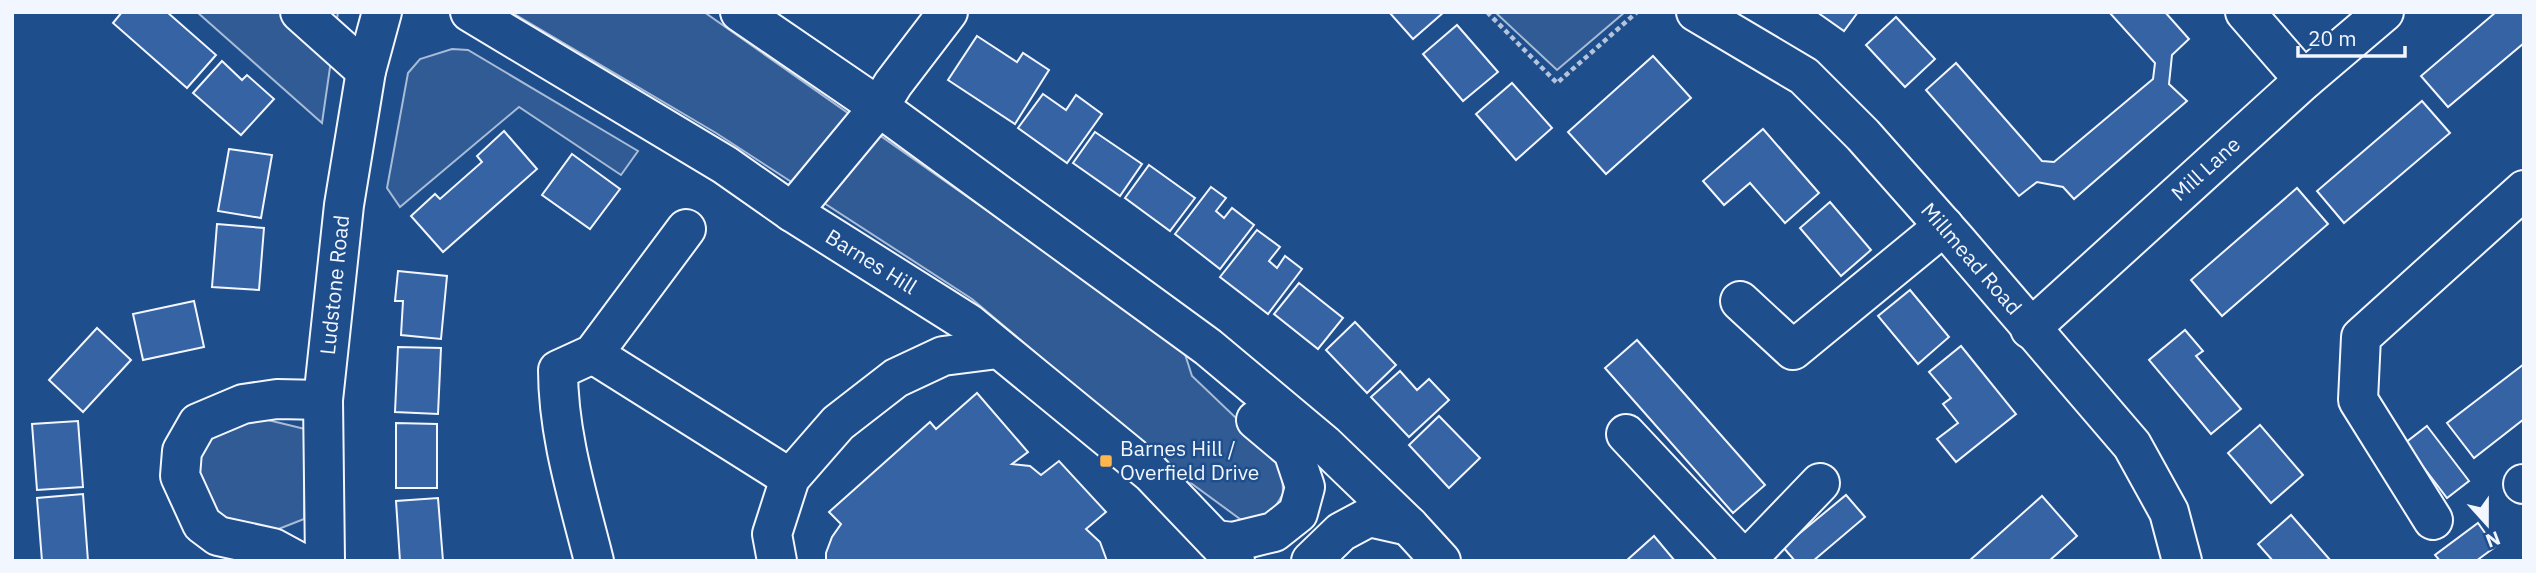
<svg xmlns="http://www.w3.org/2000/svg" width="2536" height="573" viewBox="0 0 2536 573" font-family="'IBM Plex Sans',sans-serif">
<rect width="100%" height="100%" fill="#1f4e8c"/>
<g fill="#305b95" stroke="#a8bbd7" stroke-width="2">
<path d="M197 12H338L322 123Z"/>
<path d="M511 12H704L1183 348 1192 376 1282 462 1283 494 1267 520 1240 519 1184 478 972 299 716 133Z"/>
<path d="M1495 12H1625L1557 70Z"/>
<path d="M452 49 468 50 638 151 621 175 519 107 400 207 387 188 408 73 420 59Z"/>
<path d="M248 411 268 420 305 429 304 519 266 534 217 516 197 471 203 449 214 430Z"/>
</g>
<g fill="#3563a3" stroke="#f2f6ff" stroke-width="2">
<path d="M122 12H167L216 55 187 88 113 23Z"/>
<path d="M1389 12H1444L1413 39Z"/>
<path d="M1817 12H1858L1844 31Z"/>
<path d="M2109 12H2165L2189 39 2172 55 2169 84 2187 101 2074 199 2063 187 2037 182 2019 196 1926 90 1956 63 2042 161 2054 162 2153 79 2155 63Z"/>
<path d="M2496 12H2524V43L2448 107 2421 76Z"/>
<path d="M1896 17 1935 59 1905 87 1866 45Z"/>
<path d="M1457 25 1498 72 1463 101 1423 54Z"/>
<path d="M977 36 1017 62 1023 53 1049 70 1015 124 948 80Z"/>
<path d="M1653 56 1691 98 1606 174 1568 132Z"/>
<path d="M222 61 242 80 247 75 274 99 241 135 193 93Z"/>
<path d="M1512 83 1552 128 1516 160 1476 114Z"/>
<path d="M1043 94 1066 110 1076 95 1102 114 1067 163 1018 128Z"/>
<path d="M2422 101 2450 133 2344 223 2317 191Z"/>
<path d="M1763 129 1819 193 1785 223 1750 183 1724 205 1703 181Z"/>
<path d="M504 131 537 169 443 252 411 216 435 194 440 199 482 162 477 156Z"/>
<path d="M1095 132 1142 164 1120 196 1073 163Z"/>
<path d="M229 149 272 155 261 218 218 211Z"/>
<path d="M572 154 620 189 590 229 542 195Z"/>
<path d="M1149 165 1195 198 1170 231 1125 198Z"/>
<path d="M1211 187 1226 198 1216 211 1224 218 1232 208 1254 225 1220 269 1175 234Z"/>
<path d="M2297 188 2328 224 2222 316 2191 280Z"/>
<path d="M1830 202 1871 250 1841 276 1800 228Z"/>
<path d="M217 224 264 228 259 290 212 287Z"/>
<path d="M1257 230 1280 247 1269 261 1277 268 1285 256 1302 269 1268 314 1220 277Z"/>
<path d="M398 271 447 276 441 339 401 335 403 301H395Z"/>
<path d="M1299 283 1343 318 1318 349 1274 314Z"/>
<path d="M1910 290 1949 337 1918 364 1878 316Z"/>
<path d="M194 301 204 347 143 360 133 314Z"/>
<path d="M1355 322 1396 365 1367 393 1326 350Z"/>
<path d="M97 328 131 360 83 412 49 380Z"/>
<path d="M2185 330 2203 351 2196 356 2241 409 2211 434 2149 360Z"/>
<path d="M1637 340 1765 485 1733 513 1605 368Z"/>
<path d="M1961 346 2016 414 1956 462 1937 439 1958 423 1943 404 1951 398 1929 372Z"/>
<path d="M398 347 441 348 438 414 395 412Z"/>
<path d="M2524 364V419L2474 458 2447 423Z"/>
<path d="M1400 371 1417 390 1429 379 1449 400 1409 437 1371 397Z"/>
<path d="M977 393 1028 452 1012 464 1030 466 1041 475 1059 461 1106 512 1086 529 1100 542 1107 561H826V553L832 537 841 524 829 512 930 422 936 429Z"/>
<path d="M1439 416 1480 458 1449 488 1409 445Z"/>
<path d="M78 421 83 487 37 490 32 424Z"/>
<path d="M396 423 437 424V488H396Z"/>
<path d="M2260 425 2303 475 2271 503 2228 453Z"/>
<path d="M2427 426 2469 481 2447 498 2405 443Z"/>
<path d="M83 494 88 561H42L37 498Z"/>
<path d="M1846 495 1865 517 1813 561H1795L1783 547Z"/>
<path d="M2042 496 2077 536 2049 561H1969Z"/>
<path d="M438 498 443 561H400L396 501Z"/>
<path d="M2291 515 2331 561H2273L2258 544Z"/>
<path d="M2478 523 2495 547 2476 561H2440L2435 555Z"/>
<path d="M1654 536 1675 561H1626Z"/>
</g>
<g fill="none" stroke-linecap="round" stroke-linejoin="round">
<defs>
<g id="minor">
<path d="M300 12 366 71"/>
<path d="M1696 12 1804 76 1863 135 1956 240 2132 445 2169 512 2182 561"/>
<path d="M2245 12 2304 80"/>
<path d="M879 107 893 84 948 12"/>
<path d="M1740 301 1793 350 1944 226"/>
<path d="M2030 329 2304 80 2384 12"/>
<path d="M593 354 790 478"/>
<path d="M1626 434 1745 561"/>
<path d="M2523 484H2524"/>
<path d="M2433 520 2358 400 2361 337 2524 190"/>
<path d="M1746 560 1820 483"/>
<path d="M297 561 273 548 218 536 202 524 180 476 182 451 198 423 243 404 277 399 323 400"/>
<path d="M325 561 323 400 344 205 366 71 382 12"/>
<path d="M594 561C578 497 558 435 558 370L593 354 686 229"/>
<path d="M777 561 772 534 790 478 838 423 896 378 943 356 998 349"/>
</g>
<g id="major">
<path d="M470 12 725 165 792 212 968 323 1151 473 1235 561"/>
<path d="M740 12 879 107 1208 347 1324 444 1409 526 1441 561"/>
<path d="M792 212 879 107"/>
<path d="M1215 540 1233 542 1274 532 1298 513 1305 487 1293 451 1256 420"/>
<path d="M1311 561 1341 532 1369 517 1409 526"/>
</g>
</defs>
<use href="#minor" stroke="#f2f6ff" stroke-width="42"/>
<use href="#major" stroke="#f2f6ff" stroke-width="42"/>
<path stroke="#b3c4dc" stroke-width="4.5" stroke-dasharray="5 3.5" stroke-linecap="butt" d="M1487 12 1557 83 1637 12"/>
<use href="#minor" stroke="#1f4e8c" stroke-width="38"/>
<use href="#major" stroke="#1f4e8c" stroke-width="38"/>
</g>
<rect fill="#ffb74d" stroke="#1f4e8c" stroke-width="2.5" x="1099" y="454" width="14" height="14" rx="3.5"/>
<g text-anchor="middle" stroke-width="5" stroke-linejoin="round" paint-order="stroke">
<g font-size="21" fill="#f2f6ff" stroke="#1f4e8c">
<text transform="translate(2206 169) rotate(-42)" y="7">Mill Lane</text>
<text transform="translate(1971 259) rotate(49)" y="7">Millmead Road</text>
<text transform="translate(871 262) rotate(32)" y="7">Barnes Hill</text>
<text transform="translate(335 285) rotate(-84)" y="7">Ludstone Road</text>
</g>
<g font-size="21" fill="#f2f6ff" stroke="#1f4e8c" text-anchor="start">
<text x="1120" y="456">Barnes Hill /<tspan x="1120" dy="24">Overfield Drive</tspan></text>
</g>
</g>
<rect width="2536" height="573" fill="none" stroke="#f2f6ff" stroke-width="28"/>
<g transform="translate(2487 524) rotate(159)" stroke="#1f4e8c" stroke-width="5" paint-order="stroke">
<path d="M0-5L12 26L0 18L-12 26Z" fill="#f2f6ff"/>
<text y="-10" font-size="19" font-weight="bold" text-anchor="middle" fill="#f2f6ff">N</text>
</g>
<path d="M2298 46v10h107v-10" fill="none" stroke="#f2f6ff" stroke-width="3.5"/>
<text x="2308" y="46" font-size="21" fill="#f2f6ff" stroke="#1f4e8c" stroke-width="5" paint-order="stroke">20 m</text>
</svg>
